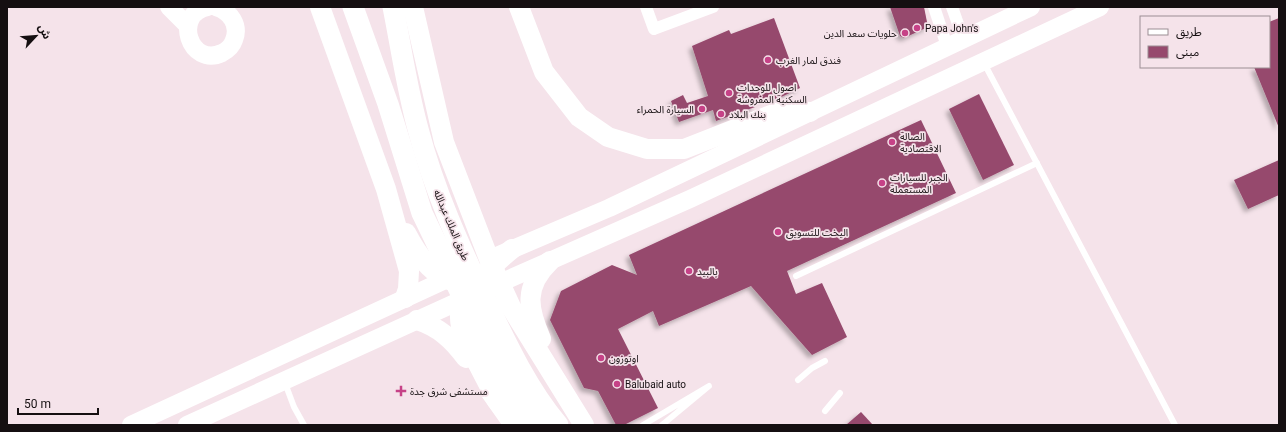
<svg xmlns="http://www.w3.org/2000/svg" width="1286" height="432" viewBox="0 0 1286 432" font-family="Roboto,'Noto Sans Arabic',sans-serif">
<defs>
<filter id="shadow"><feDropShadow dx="-3.5" dy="3.5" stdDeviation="2" flood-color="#0004"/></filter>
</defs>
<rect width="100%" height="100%" fill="#f5e3ea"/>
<g fill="#96496d" filter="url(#shadow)">
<path d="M890 7H924L928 27 904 38 900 36Z"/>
<path d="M774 18 800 88 775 100 773 95 754 102 755 107 716 121 713 110 679 122 671 101 683 95 687 103 708 96 692 46 729 30 731 34Z"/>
<path d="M1279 18V128L1254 67H1269V22Z"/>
<path d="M979 94 1014 165 983 180 949 109Z"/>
<path d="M921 120 956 193 787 271 796 294 822 283 847 337 812 355 751 286 659 326 653 311 618 329 658 408 624 425H616L598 391 584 388 550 320 561 291 612 265 637 275 629 255Z"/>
<path d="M1279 160V195L1248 209 1234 180Z"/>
<path d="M861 412 873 425H846Z"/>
</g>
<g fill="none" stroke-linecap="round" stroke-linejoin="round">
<g stroke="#fff" stroke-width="6">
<path d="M984 63 1175 425"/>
<path d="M796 276 1037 163"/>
<path d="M798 380 812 368 825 361"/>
<path d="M285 383 294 407 304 425"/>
<path d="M825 411 840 393"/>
<path d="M643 425 709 386 662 425"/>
</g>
<g stroke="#fff" stroke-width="12">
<path d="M646 7 654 29 713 7"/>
<path d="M934 7 947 46"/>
<path d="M952 7 963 38"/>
</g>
<g stroke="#fff" stroke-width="18">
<path d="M169 7 188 26"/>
<path d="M208 7C172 14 190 68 222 53 228 50 232 46 234 40 240 25 230 11 216 7"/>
<path d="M499 255 609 208 1031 7"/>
<path d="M131 425 458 274"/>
<path d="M187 425 466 298 690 199 1100 7"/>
</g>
<g stroke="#fff" stroke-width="20">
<path d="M320 7 386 189 409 271 408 289 405 298"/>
<path d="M413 7 444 142 489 259 511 307 584 425"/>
<path d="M519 7 544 72 579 117 608 137 647 149H684L784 110 810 112"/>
<path d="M406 233C418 256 436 283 466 283"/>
<path d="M417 320C439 327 453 340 466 358"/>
<path d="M541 339C528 309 523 287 550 261"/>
<path d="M490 391 514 425"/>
<path d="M497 401 465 339C461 329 458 319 461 308 466 289 496 262 512 249"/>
</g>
<g stroke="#fff" stroke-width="21">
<path d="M353 7 388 104 422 213 481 335 514 395 534 425"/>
<path d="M393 7C401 47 407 89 418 129 434 190 460 248 488 305 508 347 528 389 558 425"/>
</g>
</g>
<g fill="#c64287" stroke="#f5e3ea" stroke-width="1.5">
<circle cx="917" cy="28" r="4"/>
<circle cx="905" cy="33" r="4"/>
<circle cx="768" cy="60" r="4"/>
<circle cx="729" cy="93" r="4"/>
<circle cx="702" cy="109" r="4"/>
<circle cx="721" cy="114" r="4"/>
<circle cx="892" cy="142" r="4"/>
<circle cx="882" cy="183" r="4"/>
<circle cx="778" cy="232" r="4"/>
<circle cx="689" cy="271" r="4"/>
<circle cx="601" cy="358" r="4"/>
<circle cx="617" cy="384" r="4"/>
<path d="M399 385h4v4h4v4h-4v4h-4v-4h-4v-4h4z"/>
</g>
<g text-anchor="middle" stroke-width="3.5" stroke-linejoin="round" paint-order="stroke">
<g font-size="10" fill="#150f11" stroke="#f5e3ea" text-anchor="start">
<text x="925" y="32">Papa John's</text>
<text x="897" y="37" text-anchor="end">حلويات سعد الدين</text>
<text x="776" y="64">فندق لمار الغرب</text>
<text x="737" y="91">اصول للوحدات<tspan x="737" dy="12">السكنية المفروشة</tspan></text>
<text x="694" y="113" text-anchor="end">السيارة الحمراء</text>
<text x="729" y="118">بنك البلاد</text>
<text x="900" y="140">الصالة<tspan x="900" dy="12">الاقتصادية</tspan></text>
<text x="890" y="181">الجبر للسيارات<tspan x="890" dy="12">المستعملة</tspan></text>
<text x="786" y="236">اليخت للتسويق</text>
<text x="697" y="275">بالبيد</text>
<text x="609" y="362">اوتوزون</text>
<text x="625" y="388">Balubaid auto</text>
<text x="410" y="395">مستشفى شرق جدة</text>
</g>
<g font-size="10" fill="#150f11" stroke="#f5e3ea">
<text transform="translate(452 225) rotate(67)" y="4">طريق الملك عبدالله</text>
</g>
</g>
<rect width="1286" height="432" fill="none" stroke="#150f11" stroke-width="16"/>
<rect x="1140" y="16" width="130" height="52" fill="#f5e3ea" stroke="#9b8e93"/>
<rect x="1148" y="29" width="20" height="6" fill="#ffffff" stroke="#9b8e93"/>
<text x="1176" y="36" font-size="12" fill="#150f11">طريق</text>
<rect x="1148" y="46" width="20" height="12" fill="#96496d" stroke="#9b8e93"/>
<text x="1176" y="56" font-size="12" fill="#150f11">مبنى</text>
<g transform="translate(36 36) rotate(64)" stroke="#f5e3ea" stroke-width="3" paint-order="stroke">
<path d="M0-3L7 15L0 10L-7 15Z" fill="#150f11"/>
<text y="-6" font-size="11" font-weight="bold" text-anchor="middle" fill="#150f11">ش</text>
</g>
<path d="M18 408v6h80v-6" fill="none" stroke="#150f11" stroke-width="2"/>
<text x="24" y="408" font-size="12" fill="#150f11" stroke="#f5e3ea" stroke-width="3" paint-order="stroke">50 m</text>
</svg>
